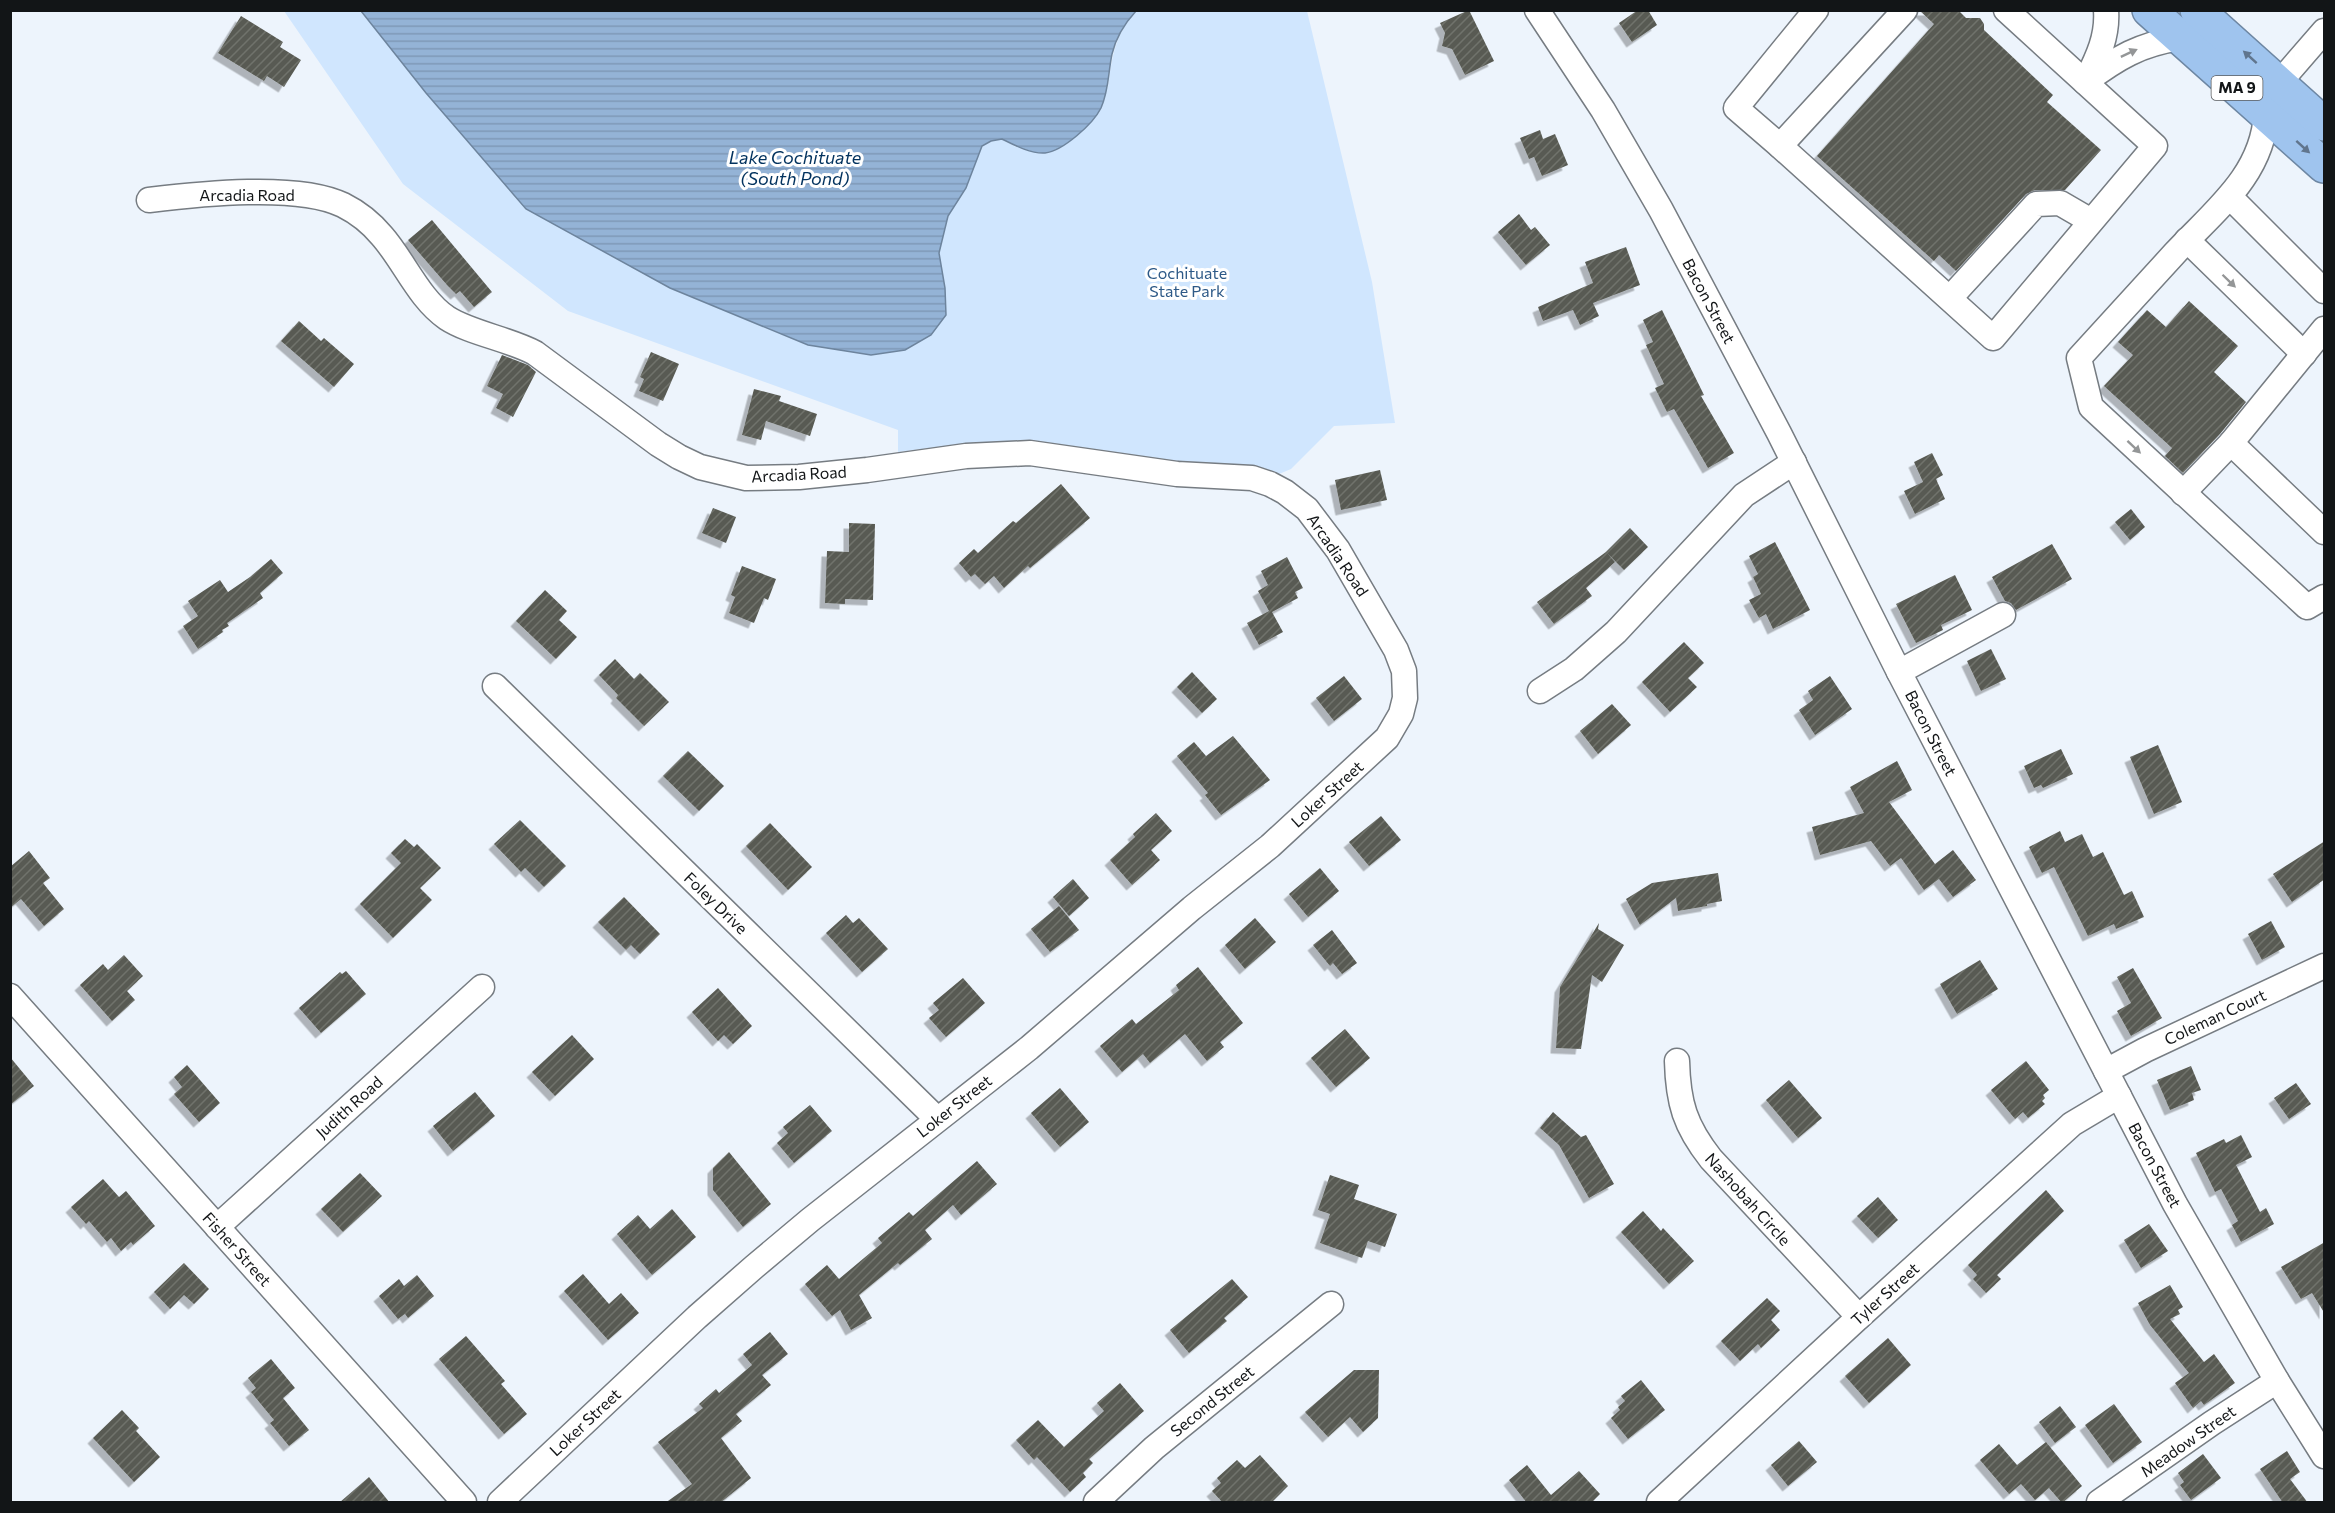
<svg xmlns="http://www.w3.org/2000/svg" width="2335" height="1513" viewBox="0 0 2335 1513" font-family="Commissioner,sans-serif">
<defs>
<pattern id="water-rules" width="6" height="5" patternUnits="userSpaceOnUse" patternTransform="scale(1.5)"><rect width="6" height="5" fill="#94b3d6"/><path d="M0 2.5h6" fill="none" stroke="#7f99b7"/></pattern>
<pattern id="building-hatch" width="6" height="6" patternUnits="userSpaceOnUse" patternTransform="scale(1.5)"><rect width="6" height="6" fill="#585a52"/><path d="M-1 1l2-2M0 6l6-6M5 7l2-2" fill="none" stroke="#70726c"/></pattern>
<filter id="shadow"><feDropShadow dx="-5.5" dy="5.5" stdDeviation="0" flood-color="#0004"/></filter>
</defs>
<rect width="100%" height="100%" fill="#edf4fc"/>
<path fill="#d0e6fe" d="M284 11H361L426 93 526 209 670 288 742 318 871 355 905 350 931 335 945 288 939 253 948 216 966 188 982 146 991 141 1002 139 1016 147 1108 87C1112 56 1115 35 1136 11H1307L1372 282 1395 423 1334 426 1291 469 1279 474 1259 469 1142 458 1058 444 1030 442 965 444 898 452V430L568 311 403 184Z"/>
<path fill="url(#water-rules)" stroke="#6d849d" stroke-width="1.5" d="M361 11H1136C1125 23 1116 37 1112 54 1108 73 1109 90 1101 108 1093 124 1063 151 1045 153 1031 154 1014 145 1002 139L991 141 982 146 966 188 948 216 939 253 945 288 946 315 931 335 905 350 871 355 808 345 670 288 526 209 426 93Z"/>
<g fill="url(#building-hatch)" filter="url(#shadow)">
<path d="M1469 10 1494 61 1465 75 1452 49 1442 46 1445 33 1440 23Z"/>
<path d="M1638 10H1648L1657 25 1632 42 1619 23Z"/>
<path d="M1919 10H1958L1966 18H1980L1984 24V30L2053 95 2047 102 2101 150 2065 190H2035L2026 194 1956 271 1939 255 1934 261 1817 156 1934 24Z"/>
<path d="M241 16 283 42 280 47 301 60 284 87 267 76 264 81 218 53Z"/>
<path d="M1540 130 1543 139 1555 134 1568 165 1542 176 1534 157 1529 159 1520 138Z"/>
<path d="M1519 214 1531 230 1535 227 1550 245 1526 265 1498 232Z"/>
<path d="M432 220 492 292 474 307 460 291 456 294 447 285 408 240Z"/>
<path d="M1626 247 1640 285 1593 303 1599 316 1580 325 1573 310 1543 321 1538 307 1593 283 1585 262Z"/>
<path d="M2189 301 2238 346 2214 372 2246 402 2220 434 2183 473 2165 456 2172 448 2104 386 2133 355 2118 342 2147 310 2166 327Z"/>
<path d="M1662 310 1704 395 1701 396 1734 453 1708 468 1674 409 1667 412 1655 388 1664 384 1646 345 1653 342 1643 320Z"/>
<path d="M299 321 321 341 324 338 354 364 334 387 281 341Z"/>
<path d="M651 352 679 364 663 401 639 391 644 379 640 377Z"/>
<path d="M502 355 528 365 536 372 513 417 496 408 503 394 487 386Z"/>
<path d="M754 389 781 396 779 401 817 414 810 436 766 421 761 440 742 435Z"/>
<path d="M1932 453 1943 475 1936 479 1945 499 1915 514 1904 491 1923 482 1914 462Z"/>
<path d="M1380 470 1387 500 1341 510 1335 480Z"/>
<path d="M1061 484 1090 518 1030 568 1028 566 1004 588 994 576 985 584 975 574 971 577 959 563 974 549 978 553 1013 521 1016 523Z"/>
<path d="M713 508 736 517 726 543 702 533Z"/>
<path d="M2131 509 2145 527 2130 540 2115 522Z"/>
<path d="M849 523 875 524 873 600 845 599V604L825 603 827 551 849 552Z"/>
<path d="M1630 528 1648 547 1624 570 1607 553 1615 562 1586 588 1592 596 1554 624 1537 602 1606 552Z"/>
<path d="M1775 542 1810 610 1773 629 1766 614 1759 618 1749 600 1761 594 1753 577 1758 574 1749 556Z"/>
<path d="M2052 544 2072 579 2016 610 2011 603 2005 601 1992 577Z"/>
<path d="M1287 557 1303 588 1295 592 1298 598 1272 612 1283 632 1259 645 1247 623 1269 611 1258 591 1268 585 1261 571Z"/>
<path d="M271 559 283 573 260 593 263 598 227 623 229 626 222 630 223 632 198 649 183 626 198 616 188 601 220 580 228 592 250 577Z"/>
<path d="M742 566 776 579 768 600 764 598 754 623 729 613 735 597 731 595Z"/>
<path d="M1955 575 1972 610 1941 625 1943 630 1916 643 1896 604Z"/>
<path d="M545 590 567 611 559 620 577 637 556 659 516 621Z"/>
<path d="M1684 642 1704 663 1688 678 1697 687 1670 712 1642 682Z"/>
<path d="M1991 649 2006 679 1981 691 1967 661Z"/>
<path d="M615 659 634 679 640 673 669 702 644 726 616 698 618 695 599 675Z"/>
<path d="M1192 672 1217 699 1202 713 1177 687Z"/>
<path d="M1344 676 1362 699 1334 721 1316 698Z"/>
<path d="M1830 676 1852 709 1815 735 1799 710 1813 700 1808 691Z"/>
<path d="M1612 704 1631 725 1598 754 1580 731Z"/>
<path d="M1233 736 1270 780 1221 815 1205 795 1208 793 1177 756 1194 742 1206 756Z"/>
<path d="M2158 745 2182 802 2154 814 2130 757Z"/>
<path d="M2061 749 2073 774 2043 788 2041 785 2034 788 2024 766Z"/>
<path d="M688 751 724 786 699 811 663 776Z"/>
<path d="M1897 761 1912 790 1889 802 1935 864 1953 850 1976 880 1953 897 1939 879 1924 890 1901 858 1890 866 1871 841 1820 855 1812 827 1864 813 1850 787Z"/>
<path d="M1156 813 1172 831 1151 850 1160 860 1132 885 1110 860 1135 837 1133 834Z"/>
<path d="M1381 816 1401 840 1369 866 1349 842Z"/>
<path d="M520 820 566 866 544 887 525 868 521 872 494 844Z"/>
<path d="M770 823 812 867 788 890 746 846Z"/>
<path d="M2060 831 2065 842 2082 834 2093 857 2103 852 2124 895 2132 891 2144 917 2116 929 2114 924 2088 936 2054 867 2042 873 2029 847Z"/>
<path d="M405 839 414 847 417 844 441 868 420 888 432 900 393 938 360 904 401 863 391 853Z"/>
<path d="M2325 841V879L2292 902 2273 874Z"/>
<path d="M29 851 50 878 43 883 64 909 44 926 21 899 10 908V867Z"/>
<path d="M1320 868 1339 891 1308 917 1289 894Z"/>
<path d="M1718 873 1722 901 1707 904V906L1678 911 1676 898 1640 925 1626 899 1652 883Z"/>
<path d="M1073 879 1089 898 1069 916 1053 897Z"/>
<path d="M624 897 660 934 640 954 631 945 626 950 598 922Z"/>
<path d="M1059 906 1079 930 1050 952 1031 929Z"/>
<path d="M846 915 853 923 859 918 888 949 862 972 826 933Z"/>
<path d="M1255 918 1276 942 1245 969 1225 945Z"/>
<path d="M2271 921 2285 947 2262 960 2248 934Z"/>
<path d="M1599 923 1598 929 1624 945 1602 982 1592 975 1581 1049 1556 1048 1560 987Z"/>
<path d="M1332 930 1357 963 1342 974 1333 963 1330 966 1313 945Z"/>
<path d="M124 955 143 976 127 991 135 1000 112 1021 80 985 103 964 108 970Z"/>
<path d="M1980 960 1998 989 1957 1014 1940 984Z"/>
<path d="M1198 967 1243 1023 1220 1042 1224 1047 1207 1061 1185 1034 1150 1063 1143 1054 1122 1072 1100 1046 1132 1019 1136 1024 1179 990 1176 985Z"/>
<path d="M2133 968 2162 1018 2131 1036 2117 1011 2131 1003 2117 977Z"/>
<path d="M346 971 366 994 321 1033 299 1008 340 972 342 974Z"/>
<path d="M963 978 985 1003 946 1037 929 1018 939 1010 933 1003Z"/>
<path d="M718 988 752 1026 733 1044 724 1035 718 1041 692 1012Z"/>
<path d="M1345 1029 1370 1058 1336 1087 1311 1058Z"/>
<path d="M572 1035 594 1059 555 1096 532 1072Z"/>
<path d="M10 1057 34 1086 10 1105Z"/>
<path d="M2026 1061 2049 1090 2043 1095 2045 1098 2042 1101 2045 1104 2028 1118 2023 1112 2015 1119 1991 1090Z"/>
<path d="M187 1065 220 1103 199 1122 174 1094 182 1087 174 1077Z"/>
<path d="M2191 1066 2201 1090 2192 1093 2194 1100 2170 1110 2157 1080Z"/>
<path d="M1789 1080 1822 1118 1798 1138 1766 1100Z"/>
<path d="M2296 1083 2311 1104 2289 1119 2274 1098Z"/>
<path d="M1060 1088 1089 1122 1060 1147 1031 1113Z"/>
<path d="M475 1092 495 1116 453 1151 433 1126Z"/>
<path d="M810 1105 832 1131 794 1163 777 1143 788 1133 783 1127Z"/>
<path d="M1553 1112 1581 1137 1586 1135 1614 1184 1589 1198 1559 1145 1540 1128Z"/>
<path d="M2241 1135 2252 1157 2236 1165 2260 1212 2266 1208 2274 1224 2241 1242 2232 1225 2238 1221 2221 1189 2215 1192 2196 1153 2224 1139 2226 1143Z"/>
<path d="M729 1152 771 1204 743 1227 713 1190V1168Z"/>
<path d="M977 1161 997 1184 961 1215 953 1205 925 1230 932 1239 900 1265 898 1263 859 1295 872 1318 851 1330 840 1310 832 1316 805 1284 827 1265 839 1279 882 1243 878 1238 909 1212 913 1216Z"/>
<path d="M360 1173 382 1196 343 1232 321 1209Z"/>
<path d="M1330 1175 1359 1185 1354 1199 1397 1214 1385 1247 1368 1241 1362 1258 1320 1243 1330 1214 1318 1210Z"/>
<path d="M103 1179 119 1197 126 1191 155 1226 133 1245 131 1242 121 1251 111 1238 107 1242 89 1221 86 1224 71 1207Z"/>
<path d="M2046 1190 2064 1211 1997 1275 2001 1279 1986 1293 1973 1279 1977 1275 1968 1265Z"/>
<path d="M1878 1197 1898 1220 1878 1238 1857 1216Z"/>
<path d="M672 1209 696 1237 652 1275 617 1234 638 1215 650 1229Z"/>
<path d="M1643 1211 1661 1231 1663 1228 1694 1261 1669 1284 1621 1232Z"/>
<path d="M2149 1224 2168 1251 2141 1268 2124 1240Z"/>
<path d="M2325 1242V1314L2312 1293 2301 1299 2281 1267Z"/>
<path d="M184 1263 209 1289 194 1304 184 1295 170 1309 154 1292Z"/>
<path d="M583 1274 609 1304 621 1293 639 1313 608 1340 564 1291Z"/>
<path d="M417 1275 434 1296 408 1318 405 1314 398 1319 379 1296 399 1279 404 1286Z"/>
<path d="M1232 1279 1248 1297 1224 1318 1227 1321 1189 1353 1170 1330Z"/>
<path d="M2170 1285 2183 1307 2178 1310 2180 1314 2170 1319 2204 1362 2214 1354 2235 1383 2204 1405 2201 1401 2193 1408 2175 1383 2189 1373 2150 1325 2138 1303Z"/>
<path d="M1767 1298 1780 1311 1771 1320 1780 1330 1761 1348 1758 1344 1740 1361 1721 1341Z"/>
<path d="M770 1332 788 1354 762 1375 771 1385 736 1414 742 1421 721 1438 751 1478 720 1503H665L692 1484 658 1442 703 1408 699 1404 716 1389 719 1393 752 1365 743 1354Z"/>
<path d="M466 1336 505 1381 501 1384 527 1414 504 1434 439 1359Z"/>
<path d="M1888 1338 1911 1365 1869 1403 1845 1376Z"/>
<path d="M271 1359 295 1388 283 1398 309 1430 289 1446 270 1423 274 1420 251 1392 256 1388 248 1378Z"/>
<path d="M1354 1370H1379L1378 1418 1363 1432 1350 1417 1328 1437 1305 1412Z"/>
<path d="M1641 1380 1665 1410 1628 1439 1611 1418 1620 1410 1618 1407 1625 1401 1621 1396Z"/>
<path d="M1120 1383 1144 1411 1089 1459 1093 1463 1083 1473 1086 1477 1070 1492 1037 1457 1034 1460 1016 1440 1038 1420 1064 1447 1104 1411 1097 1403Z"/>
<path d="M2114 1404 2142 1442 2113 1463 2085 1425Z"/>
<path d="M2060 1406 2076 1427 2055 1443 2039 1422Z"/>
<path d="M122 1410 139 1428 136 1431 160 1457 134 1482 93 1438Z"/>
<path d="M1799 1441 1817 1462 1788 1486 1771 1465Z"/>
<path d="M2046 1442 2082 1486 2062 1503 2049 1488 2035 1500 2021 1484 2009 1494 1980 1460 1999 1444 2017 1465Z"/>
<path d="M2287 1451 2300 1472 2290 1479 2308 1503H2283L2260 1469Z"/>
<path d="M2203 1454 2221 1478 2191 1500 2180 1485 2184 1482 2178 1473Z"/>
<path d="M1260 1455 1288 1486 1271 1503H1223L1212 1491 1221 1483 1217 1478 1237 1460 1245 1468Z"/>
<path d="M1527 1465 1551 1495 1579 1471 1600 1494 1591 1503H1527L1509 1480Z"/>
<path d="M369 1477 390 1503H339Z"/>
</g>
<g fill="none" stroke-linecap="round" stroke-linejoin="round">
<defs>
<g id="minor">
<path d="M1537 10 1603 110 1661 210 1779 433 1899 672 2175 1204 2277 1381 2324 1456"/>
<path d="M1905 10 1780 146 1993 338 2155 146 2006 10"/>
<path d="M2087 79C2098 57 2108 36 2106 10"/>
<path d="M2085 82C2117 58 2140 44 2181 38"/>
<path d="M2279 83 2324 31"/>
<path d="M2266 114C2263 175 2213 212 2175 253 2143 288 2111 323 2079 358L2091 407 2307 607 2324 597"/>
<path d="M1780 146 1736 108 1816 10"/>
<path d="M2231 198 2324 291"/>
<path d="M149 200C199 194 298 183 343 205 357 212 372 224 382 236 404 261 419 299 447 318 470 333 509 339 535 353L658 444 679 457 700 467 746 478 799 477 867 470 966 456 1030 453 1177 474 1252 478 1270 484 1285 492 1307 509 1338 550 1396 650 1404 671 1405 698 1401 714 1387 738 1270 846 1192 908 1029 1048 810 1220 754 1267 697 1317 500 1502"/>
<path d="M2187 240 2304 354"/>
<path d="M1950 298 2036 204 2060 203 2091 221"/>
<path d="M2324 329 2231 443 2324 532"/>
<path d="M2183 493 2231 443"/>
<path d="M1899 672 2003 615"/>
<path d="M495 686 937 1119"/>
<path d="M1540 691 1574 669 1616 632 1744 495 1794 462"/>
<path d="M10 996 464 1502"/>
<path d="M1677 1061C1678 1103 1685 1126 1711 1159L1859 1317"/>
<path d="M2106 1071 2145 1050 2324 966"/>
<path d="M217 1227 482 987"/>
<path d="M1096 1502 1154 1448 1331 1304"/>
<path d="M1659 1502 1859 1317 2072 1124 2119 1096"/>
<path d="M2099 1502 2212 1423 2277 1381"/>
</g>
<g id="highway">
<path d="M2149 10 2324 166"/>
<path d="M2197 10 2324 124"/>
</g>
</defs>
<use href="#minor" stroke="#767c82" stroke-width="27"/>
<use href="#highway" stroke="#6e87a3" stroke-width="36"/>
<use href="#minor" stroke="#fff" stroke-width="24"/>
<use href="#highway" stroke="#9fc4ee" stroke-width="33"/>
</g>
<defs><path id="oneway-solid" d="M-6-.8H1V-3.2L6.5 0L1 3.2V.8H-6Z" transform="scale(1.5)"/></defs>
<g fill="#949697">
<use href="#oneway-solid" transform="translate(2129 53) rotate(-25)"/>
<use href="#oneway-solid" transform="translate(2229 281) rotate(44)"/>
<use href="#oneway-solid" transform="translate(2134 447) rotate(43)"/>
</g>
<g fill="#60758d">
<use href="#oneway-solid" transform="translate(2250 57) rotate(-138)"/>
<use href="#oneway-solid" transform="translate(2303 147) rotate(42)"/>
</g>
<g text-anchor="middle" stroke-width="6" stroke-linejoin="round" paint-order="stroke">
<rect fill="#fff" stroke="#595b5d" stroke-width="1.5" x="2211.5" y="76" width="51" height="24" rx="4.5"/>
<g font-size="15" font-weight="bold" fill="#121517">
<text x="2237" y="93">MA 9</text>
</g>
<g font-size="16" fill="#121517" stroke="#fff">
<text x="247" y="201">Arcadia Road</text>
<text transform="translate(1709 301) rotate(62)" y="6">Bacon Street</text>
<text transform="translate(799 474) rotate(-3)" y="6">Arcadia Road</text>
<text transform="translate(1338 555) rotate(56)" y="6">Arcadia Road</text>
<text transform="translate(1931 733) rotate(63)" y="6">Bacon Street</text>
<text transform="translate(1327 794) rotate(-42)" y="6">Loker Street</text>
<text transform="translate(716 903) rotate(44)" y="6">Foley Drive</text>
<text transform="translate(2215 1017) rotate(-25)" y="6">Coleman Court</text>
<text transform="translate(954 1106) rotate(-38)" y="6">Loker Street</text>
<text transform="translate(349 1107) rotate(-42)" y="6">Judith Road</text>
<text transform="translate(2155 1165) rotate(62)" y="6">Bacon Street</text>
<text transform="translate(1748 1199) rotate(48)" y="6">Nashobah Circle</text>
<text transform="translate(237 1249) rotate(48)" y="6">Fisher Street</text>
<text transform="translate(1885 1294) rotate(-42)" y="6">Tyler Street</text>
<text transform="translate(1212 1401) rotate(-39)" y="6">Second Street</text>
<text transform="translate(585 1422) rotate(-43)" y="6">Loker Street</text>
<text transform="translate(2188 1441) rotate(-35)" y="6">Meadow Street</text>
</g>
<g font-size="16" fill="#2d5987" stroke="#fff">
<text x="1187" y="279">Cochituate<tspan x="1187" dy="18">State Park</tspan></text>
</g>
<g font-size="18" font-style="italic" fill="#02325e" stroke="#fff">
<text x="795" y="164">Lake Cochituate<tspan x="795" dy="21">(South Pond)</tspan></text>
</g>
</g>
<rect width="2335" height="1513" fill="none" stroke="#121517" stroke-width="24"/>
</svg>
